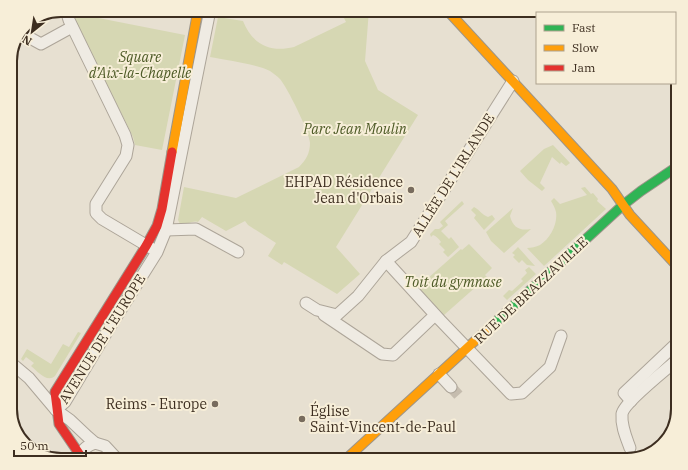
<svg xmlns="http://www.w3.org/2000/svg" width="688" height="470" viewBox="0 0 688 470" font-family="'IBM Plex Serif',serif">
<rect width="100%" height="100%" fill="#e7e0d1"/>
<g fill="#d6d7b3">
<path d="M340 10H369L365 61 378 90 418 115 336 247 360 274 337 294 284 262 282 265 268 256 276 243 248 225 245 221 226 231 202 217 198 222C191 220 187 226 180 224L178 220 184 187 236 198 299 167C306 160 310 153 310 143 310 133 287 87 280 79 277 76 273 73 270 71 257 64 225 60 210 57L218 17 243 21C252 44 270 53 294 47L346 22Z"/>
<path d="M73 13 185 35 162 150 135 145 133 137 75 20Z"/>
<path d="M553 145 570 163 566 166 561 162 560 164 552 157 540 183 545 188 542 191 528 180 520 171 544 149Z"/>
<path d="M585 187 591 194 593 193 598 199 597 201 606 209 544 266 527 248C531 248 536 247 540 245 550 239 558 224 556 212 555 208 553 204 551 201L554 198 560 204 587 195 581 188Z"/>
<path d="M462 201 464 204 445 221 448 225 441 231 449 239 451 237 459 247 448 257 443 252 445 250 439 244 441 242C439 239 436 236 433 235L431 237 430 234 435 229H439L443 226 440 222Z"/>
<path d="M474 207C480 210 482 215 488 217L492 215 495 219 484 230 474 218 476 215 471 210Z"/>
<path d="M513 208 510 216C513 228 520 231 531 229L504 253 491 241 486 232Z"/>
<path d="M469 244 492 268 485 275 487 277 444 315 418 287 461 249 462 250Z"/>
<path d="M518 247 535 266 527 265 522 260 519 263 513 257 515 255 512 253Z"/>
<path d="M529 267 536 274 507 300 503 296 509 290 512 291 523 281 521 279 527 273 525 270Z"/>
<path d="M78 332 81 333 55 376C47 383 38 372 31 366L34 363 26 357 23 361 21 359 27 349 51 364 63 344 69 347Z"/>
</g>
<g fill="none" stroke-linecap="round" stroke-linejoin="round">
<path stroke="#c5bcae" stroke-width="11" stroke-dasharray="11 5.5" stroke-linecap="butt" d="M451 387 461 398"/>
<defs>
<g id="street">
<path d="M66 10 69 20 125 135 128 145 126 156 96 204V213L102 219 151 248"/>
<path d="M21 33 41 44 72 27"/>
<path d="M166 230 196 229 238 252"/>
<path d="M386 261 440 320 511 394 522 393 550 367 561 336"/>
<path d="M306 303 317 310 337 315 358 296 386 261 411 242 513 81"/>
<path d="M324 315 382 354 393 355 435 315"/>
<path d="M10 362 29 378 56 410 70 420 88 437 95 443"/>
<path d="M439 374 451 387"/>
<path d="M631 401 624 393 678 342"/>
<path d="M56 410 65 402 110 327 157 252 166 230 210 10"/>
<path d="M630 448C626 437 621 426 622 414 624 402 667 369 678 359"/>
<path d="M79 460C81 450 86 446 95 443L105 446 118 460"/>
</g>
<path id="fast" d="M490 327 623 205 641 191 678 166"/>
<g id="slow">
<path d="M447 10 612 189 630 215 678 267"/>
<path d="M172 152 198 10"/>
<path d="M345 460 490 327"/>
</g>
<path id="jam" d="M80 455 59 424 55 392 146 246 157 226 162 209 172 152"/>
</defs>
<use href="#street" stroke="#ada599" stroke-width="13"/>
<use href="#fast" stroke="#9c958a" stroke-width="11"/>
<use href="#slow" stroke="#9c958a" stroke-width="11"/>
<use href="#jam" stroke="#9c958a" stroke-width="11"/>
<use href="#street" stroke="#efebe3" stroke-width="11"/>
<use href="#fast" stroke="#30b455" stroke-width="9"/>
<use href="#slow" stroke="#ff9f0a" stroke-width="9"/>
<use href="#jam" stroke="#e5322d" stroke-width="9"/>
</g>
<g fill="#786c5e" stroke="#f7eed8" stroke-width="1.5">
<circle cx="411" cy="190" r="4"/>
<circle cx="215" cy="404" r="4"/>
<circle cx="302" cy="419" r="4"/>
</g>
<g text-anchor="middle" stroke-width="4" stroke-linejoin="round" paint-order="stroke">
<g font-size="14" font-style="italic" fill="#4d5a26" stroke="#f7eed8">
<text x="140" y="62">Square<tspan x="140" dy="16">d’Aix-la-Chapelle</tspan></text>
<text x="355" y="134">Parc Jean Moulin</text>
<text x="453" y="287">Toit du gymnase</text>
</g>
<g font-size="14" fill="#3d2e20" stroke="#f7eed8">
<text transform="translate(453 175) rotate(-58)" y="5">ALLÉE DE L'IRLANDE</text>
<text transform="translate(531 290) rotate(-43)" y="5">RUE DE BRAZZAVILLE</text>
<text transform="translate(102 339) rotate(-58)" y="5">AVENUE DE L'EUROPE</text>
</g>
<g font-size="14" fill="#3d2e20" stroke="#f7eed8" text-anchor="end">
<text x="403" y="187">EHPAD Résidence<tspan x="403" dy="16">Jean d'Orbais</tspan></text>
<text x="207" y="409">Reims - Europe</text>
<text x="310" y="416" text-anchor="start">Église<tspan x="310" dy="16">Saint-Vincent-de-Paul</tspan></text>
</g>
</g>
<path d="M0 0H688V470H0ZM61 17H627A44 44 0 0 1 671 61V409A44 44 0 0 1 627 453H61A44 44 0 0 1 17 409V61A44 44 0 0 1 61 17Z" fill="#f7eed8" fill-rule="evenodd"/>
<path fill="none" stroke="#3d2e20" stroke-width="2" d="M61 17H627A44 44 0 0 1 671 61V409A44 44 0 0 1 627 453H61A44 44 0 0 1 17 409V61A44 44 0 0 1 61 17Z"/>
<rect x="536" y="12" width="140" height="72" fill="#f7eed8" stroke="#ada18e"/>
<rect x="544" y="25" width="20" height="6" fill="#30b455" stroke="#ada18e"/>
<text x="572" y="32" font-size="12" fill="#3d2e20">Fast</text>
<rect x="544" y="45" width="20" height="6" fill="#ff9f0a" stroke="#ada18e"/>
<text x="572" y="52" font-size="12" fill="#3d2e20">Slow</text>
<rect x="544" y="65" width="20" height="6" fill="#e5322d" stroke="#ada18e"/>
<text x="572" y="72" font-size="12" fill="#3d2e20">Jam</text>
<g transform="translate(32 32) rotate(210)" stroke="#f7eed8" stroke-width="3" paint-order="stroke">
<path d="M0-3L7 15L0 10L-7 15Z" fill="#3d2e20"/>
<text y="-6" font-size="11" font-weight="bold" text-anchor="middle" fill="#3d2e20">N</text>
</g>
<path d="M14 450v6h72v-6" fill="none" stroke="#3d2e20" stroke-width="2"/>
<text x="20" y="450" font-size="12" fill="#3d2e20" stroke="#f7eed8" stroke-width="3" paint-order="stroke">50 m</text>
</svg>
